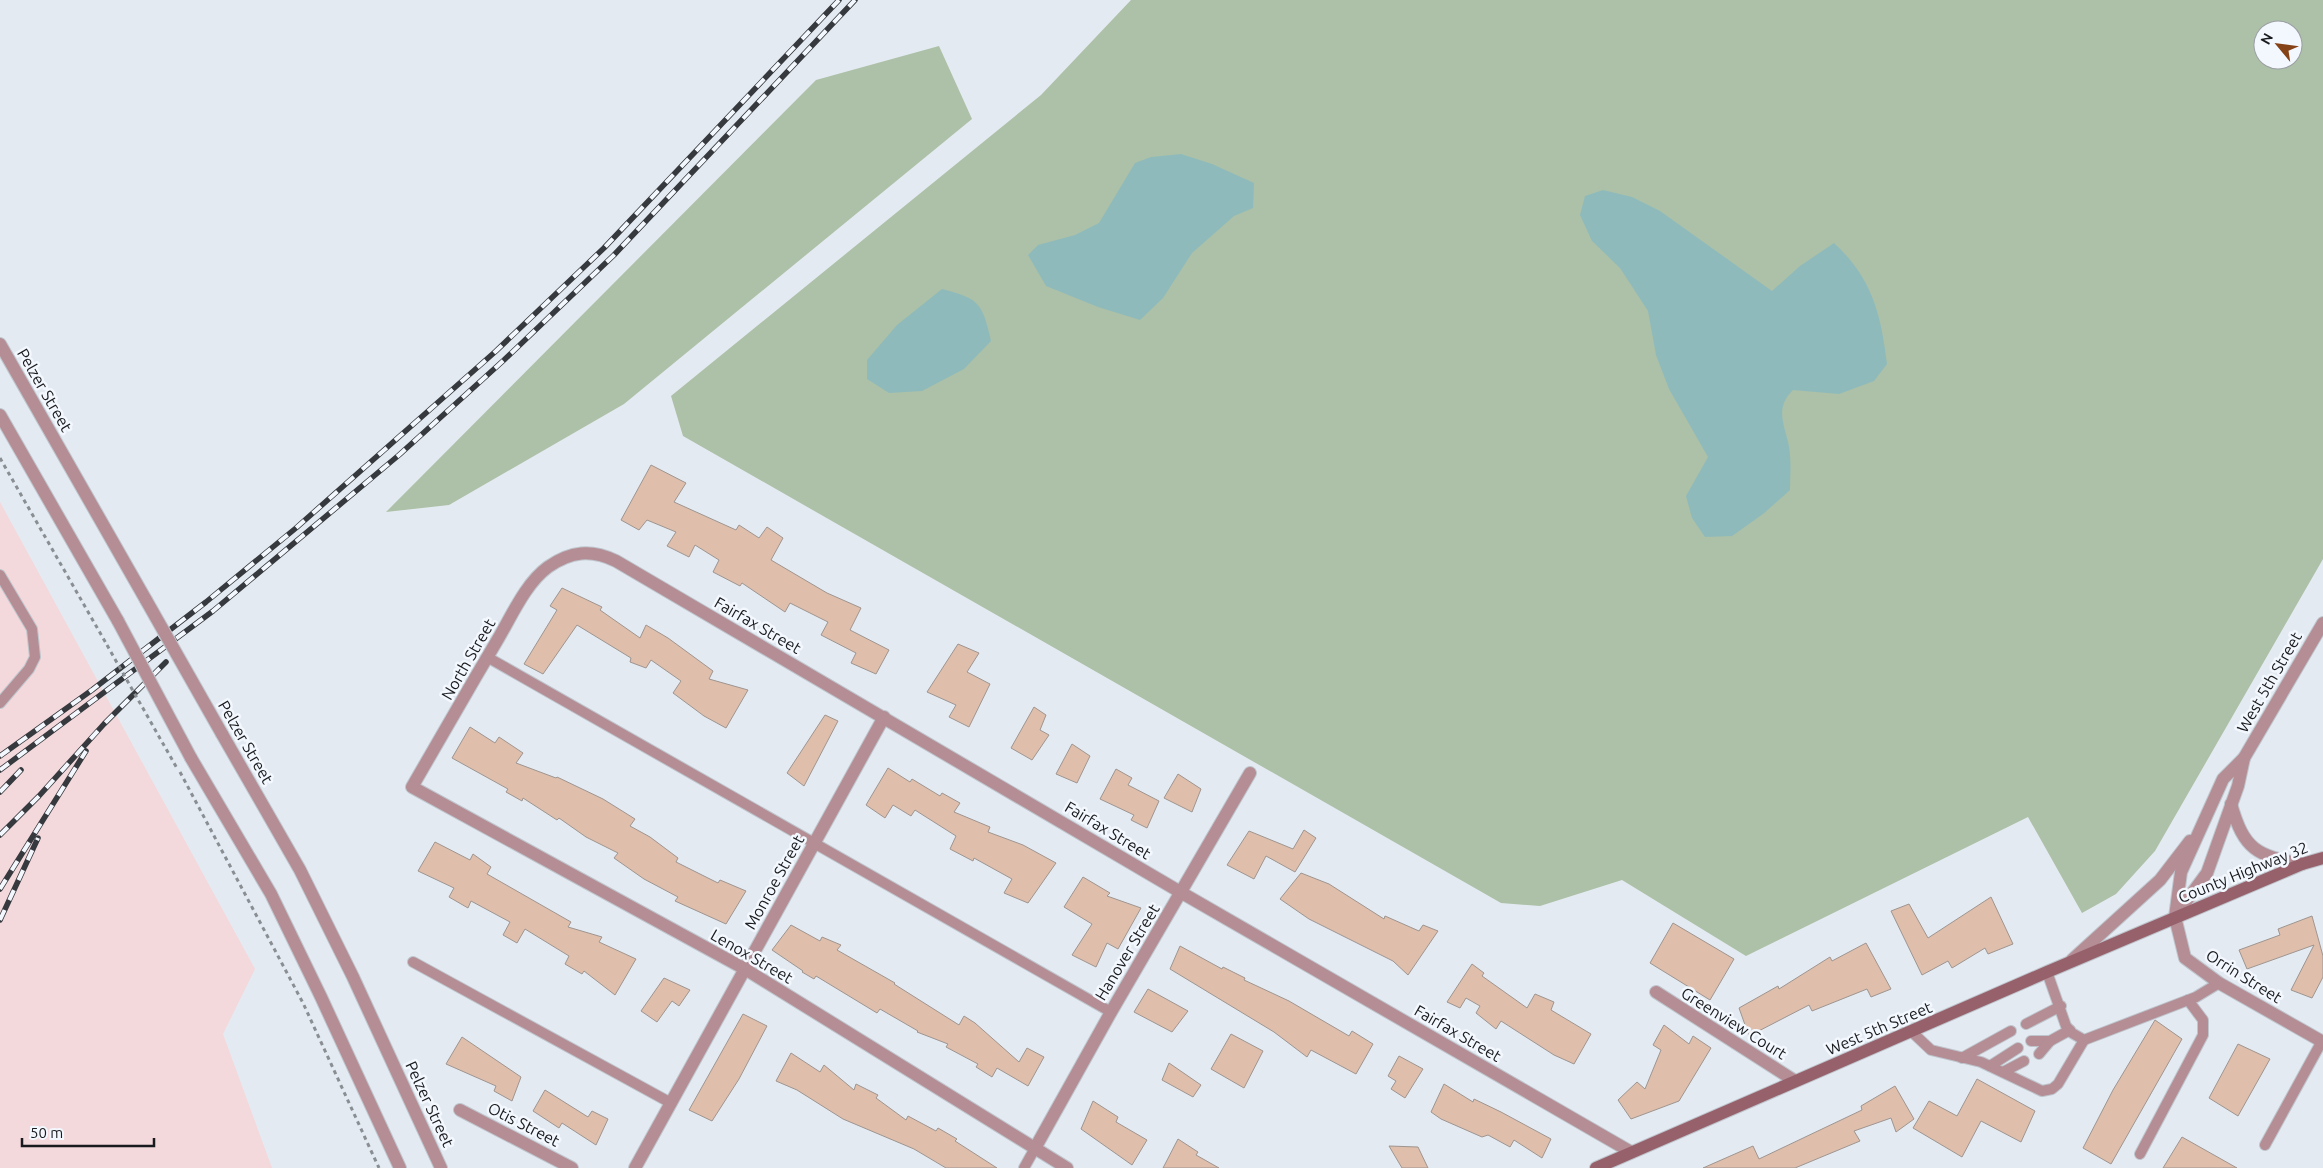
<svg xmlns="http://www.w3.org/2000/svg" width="2323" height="1168" viewBox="0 0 2323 1168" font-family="Ubuntu,sans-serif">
<rect width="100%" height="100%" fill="#e4eaf2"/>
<path fill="#f3d8dc" d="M0 502 255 969 223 1034 272 1168H0Z"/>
<g fill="#acc1a7" fill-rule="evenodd">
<path d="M1131 0H2323V559L2155 851 2116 894 2082 913 2028 817 1746 956 1622 880 1540 906 1501 903 683 436 671 396 1041 95ZM2263 30H2293V60H2263Z"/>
<path d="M939 46 972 119 624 404 449 505 386 512 816 80Z"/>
</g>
<g fill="#8fbabc">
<path d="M1181 154 1212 164 1254 183 1253 208 1234 216 1192 253 1163 298 1140 320 1098 307 1046 286 1028 255 1038 245 1075 235 1099 223 1135 163 1151 157Z"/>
<path d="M1603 190 1632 197 1660 211 1772 291 1800 266 1834 243C1872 278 1881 314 1887 364L1874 381 1839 394 1793 390C1771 411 1789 431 1790 455 1791 467 1790 479 1790 490L1763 514 1732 536 1705 537 1692 518 1686 496 1708 457 1669 389 1656 355 1648 311 1620 268 1592 241 1580 215 1585 196Z"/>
<path d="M942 289C980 299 982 303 991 341L964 369 922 391 889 393 867 379V360L897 325Z"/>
</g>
<g fill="#dfbeab" stroke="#9e9590">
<path d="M651 465 686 483 674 502 736 530 739 525 759 538 767 527 783 538 771 560 827 593 861 608 850 630 889 650 876 674 851 663 856 653 821 635 828 622 790 603 785 612 742 583 740 586 713 572 719 560 695 545 689 557 667 546 676 532 647 520 639 530 621 520Z"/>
<path d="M562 588 602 607 600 610 640 638 646 625 668 638 713 671 709 679 748 690 726 728 704 716 673 693 681 681 651 660 646 668 630 662 631 658 577 625 543 674 524 664 557 610 550 606Z"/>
<path d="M958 644 979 653 967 672 990 684 969 727 949 717 956 705 927 692Z"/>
<path d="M1034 707 1046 715 1040 730 1049 735 1032 760 1011 748Z"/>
<path d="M825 715 838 721 804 786 787 773Z"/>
<path d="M470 727 495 743 499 737 523 753 516 763 556 778 557 777 603 799 635 819 630 826 650 837 678 858 676 862 718 883 720 880 746 891 726 924 675 901 678 897 644 879 614 858 618 853 586 837 559 818 557 820 523 798 522 801 506 792 508 789 452 758Z"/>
<path d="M1072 744 1090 756 1077 783 1056 774Z"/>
<path d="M888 768 910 782 912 779 940 796 942 793 960 803 954 812 990 827 988 832 1023 845 1056 863 1028 903 1004 893 1012 879 974 858 973 861 950 849 956 836 915 810 911 816 893 805 885 818 866 805Z"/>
<path d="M1116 769 1132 778 1128 785 1159 801 1147 828 1131 820 1134 815 1100 799Z"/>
<path d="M1178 774 1201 789 1192 812 1164 798Z"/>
<path d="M1304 830 1316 838 1295 872 1266 856 1254 879 1227 865 1249 831 1293 849Z"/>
<path d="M435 842 470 860 473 854 491 867 487 874 571 922 568 927 602 937 599 942 636 959 615 995 584 971 582 974 565 964 569 956 525 929 517 943 503 935 510 922 471 901 468 908 449 897 454 888 418 871Z"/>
<path d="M1301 873 1329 884 1384 919 1385 916 1419 931 1423 925 1438 931 1408 975 1393 961 1309 919 1280 899Z"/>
<path d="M1083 877 1110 893 1107 896 1141 908 1118 949 1107 943 1096 967 1072 955 1092 924 1064 907Z"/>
<path d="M1991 897 2013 944 1988 954 1985 948 1952 968 1948 961 1922 975 1891 911 1909 904 1928 938Z"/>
<path d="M2312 916 2323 956V977L2312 998 2291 990 2314 945 2247 969 2239 950 2280 935 2278 929Z"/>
<path d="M1673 923 1734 959 1710 1000 1650 963Z"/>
<path d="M791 925 820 941 822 937 841 945 837 950 895 983 894 984 959 1025 964 1016 975 1023 1019 1062 1027 1048 1044 1057 1028 1086 997 1068 992 1077 976 1067 978 1064 946 1047 948 1044 917 1032 918 1031 880 1009 877 1013 816 976 814 979 802 972 803 971 772 950Z"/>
<path d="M1866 943 1891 989 1871 997 1867 989 1812 1011 1809 1005 1749 1036 1739 1008 1778 986 1779 989 1830 957 1832 961Z"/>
<path d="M1180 946 1222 969 1223 967 1245 978 1244 980 1289 1001 1349 1036 1352 1031 1373 1044 1356 1074 1311 1050 1307 1057 1274 1032 1170 969Z"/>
<path d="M1472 964 1484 973 1482 976 1527 1008 1535 994 1554 1002 1551 1010 1591 1034 1574 1064 1554 1055 1501 1021 1496 1029 1476 1013 1480 1006 1466 998 1460 1008 1447 1002Z"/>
<path d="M664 978 690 990 679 1006 672 1001 657 1022 641 1011Z"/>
<path d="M1148 989 1188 1011 1172 1032 1134 1012Z"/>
<path d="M743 1014 767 1026 739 1079 712 1121 689 1110Z"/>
<path d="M2155 1020 2182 1039 2111 1164 2083 1148 2113 1090Z"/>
<path d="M1664 1025 1689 1044 1693 1036 1711 1048 1679 1101 1631 1119 1618 1100 1637 1082 1645 1089 1661 1050 1653 1045Z"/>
<path d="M1231 1034 1263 1051 1244 1088 1211 1069Z"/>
<path d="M462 1037 521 1077 512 1101 494 1091 496 1086 446 1064Z"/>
<path d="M2238 1044 2270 1059 2238 1116 2209 1098Z"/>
<path d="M791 1053 820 1072 824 1065 854 1090 856 1084 878 1095 876 1098 906 1120 908 1116 936 1131 938 1128 957 1139 955 1141 997 1168H946L914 1149 843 1119 797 1090 776 1081Z"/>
<path d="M1399 1056 1423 1069 1405 1098 1391 1089 1396 1081 1388 1076Z"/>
<path d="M1169 1063 1201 1085 1193 1097 1162 1080Z"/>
<path d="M1977 1079 2035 1111 2021 1142 1981 1121 1962 1157 1913 1128 1929 1101 1957 1116Z"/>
<path d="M1444 1084 1473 1102 1474 1099 1501 1112 1551 1139 1542 1158 1514 1140 1510 1147 1488 1135 1482 1137 1441 1119 1431 1112Z"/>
<path d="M1895 1086 1914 1119 1896 1132 1891 1118 1854 1131 1860 1141 1795 1168H1703L1753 1146 1759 1159 1862 1110 1861 1106Z"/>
<path d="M545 1090 588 1117 592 1111 608 1119 596 1145 562 1123 559 1128 533 1111Z"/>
<path d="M1093 1101 1118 1117 1116 1122 1147 1140 1132 1165 1081 1129Z"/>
<path d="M2182 1137 2237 1168H2163Z"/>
<path d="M1178 1139 1198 1152 1196 1155 1219 1168H1163Z"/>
<path d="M1389 1146 1418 1147 1428 1168H1402Z"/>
</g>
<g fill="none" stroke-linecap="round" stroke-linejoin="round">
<defs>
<g id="service">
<path d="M0 575 32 629 35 657 29 669 0 703"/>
<path d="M487 657 1111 1012"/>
<path d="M413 962 671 1103"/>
<path d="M2047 972 2066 1026 2072 1033 2084 1040 2196 997 2219 983"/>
<path d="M2026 1024 2061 1006"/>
<path d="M1912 1032 1931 1050 1981 1062 2042 1091 2052 1089 2058 1084 2084 1040"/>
<path d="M2031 1041H2050L2070 1030"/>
<path d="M2039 1054 2050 1041"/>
<path d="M1962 1058 2011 1031"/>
<path d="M1990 1066 2018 1048"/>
<path d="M2003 1072 2024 1061"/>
<path d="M2265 1145 2322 1041"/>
<path d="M2140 1154 2203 1035V1020L2188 1000"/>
<path d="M1024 1168 1034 1150"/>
</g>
<g id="minor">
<path d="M1656 992 1795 1081"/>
<path d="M460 1110 572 1168"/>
<path d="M1034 1150 1111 1012 1250 773"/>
<path d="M635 1168 884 717"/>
<path d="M1067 1168 745 969 412 787C441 737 469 688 498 639 512 615 526 583 548 567 571 551 591 549 616 561L1182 893 1631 1152"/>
</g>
<g id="tertiary">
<path d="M0 344 146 600"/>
<path d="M0 415 118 621"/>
<path d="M2323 623 2244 758 2223 779 2181 872 2175 917 2185 958 2219 983 2323 1042"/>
<path d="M222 734 300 870 353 977 441 1168"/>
<path d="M191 758 271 894 321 997 400 1168"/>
<path d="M2231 804C2244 850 2257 856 2302 864"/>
<path d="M2176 915 2207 873 2238 786 2244 758"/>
<path d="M2072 960 2160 880 2190 841"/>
</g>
<path id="secondary" d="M1596 1168 2047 972 2302 864 2323 858"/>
</defs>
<use href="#service" stroke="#bfc5cc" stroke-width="12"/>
<use href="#minor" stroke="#bfc5cc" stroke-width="14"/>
<use href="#tertiary" stroke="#bfc5cc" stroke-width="14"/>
<use href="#secondary" stroke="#bfc5cc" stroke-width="14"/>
<g stroke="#898e93" stroke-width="3" stroke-dasharray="4 4" stroke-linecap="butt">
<path d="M0 458 107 645"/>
<path d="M180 772 303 1003 379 1168"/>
</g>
<use href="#service" stroke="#b48d95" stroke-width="10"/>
<use href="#minor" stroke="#b48d95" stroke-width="12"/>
<use href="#tertiary" stroke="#b48d95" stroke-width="12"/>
<use href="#secondary" stroke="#97616c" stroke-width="12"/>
<defs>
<g id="rail">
<path d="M0 756 92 690 206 602 296 528 496 351 604 248 839 0"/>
<path d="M0 770 213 611 399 455 504 360 614 255 855 0"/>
<path d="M0 792 21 770"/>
<path d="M0 835 39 796 104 724 166 662"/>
<path d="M0 889 86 751"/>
<path d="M0 920 38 838"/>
</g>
</defs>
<use href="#rail" stroke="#36393d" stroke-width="5.5"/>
<use href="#rail" stroke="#f3f7fe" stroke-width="4" stroke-dasharray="11" stroke-linecap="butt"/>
<defs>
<g id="tertiary-bridge">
<path d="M146 600 222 734"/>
<path d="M118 621 191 758"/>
</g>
</defs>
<use href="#tertiary-bridge" stroke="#bfc5cc" stroke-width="14" stroke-linecap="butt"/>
<path stroke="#898e93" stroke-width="3" stroke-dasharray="4 4" stroke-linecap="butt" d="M107 645 178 770"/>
<use href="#tertiary-bridge" stroke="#b48d95" stroke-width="12"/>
</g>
<g text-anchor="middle" stroke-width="5" stroke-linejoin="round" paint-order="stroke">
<g font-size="16" fill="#181a1d" stroke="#f3f7fe">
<text transform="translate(45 390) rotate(60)" y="6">Pelzer Street</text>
<text transform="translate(758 625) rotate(30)" y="6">Fairfax Street</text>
<text transform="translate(468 659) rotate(-60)" y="6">North Street</text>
<text transform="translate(2269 682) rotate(-60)" y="6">West 5th Street</text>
<text transform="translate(246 742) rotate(60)" y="6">Pelzer Street</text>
<text transform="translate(1108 830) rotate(31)" y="6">Fairfax Street</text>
<text transform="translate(2243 872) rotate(-22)" y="6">County Highway 32</text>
<text transform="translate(774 882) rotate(-61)" y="6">Monroe Street</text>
<text transform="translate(1127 952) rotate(-59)" y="6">Hanover Street</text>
<text transform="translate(752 956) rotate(30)" y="6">Lenox Street</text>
<text transform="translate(2244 976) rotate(32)" y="6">Orrin Street</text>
<text transform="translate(1734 1023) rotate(32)" y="6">Greenview Court</text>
<text transform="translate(1879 1028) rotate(-23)" y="6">West 5th Street</text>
<text transform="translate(1458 1033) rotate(30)" y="6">Fairfax Street</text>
<text transform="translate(430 1104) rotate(65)" y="6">Pelzer Street</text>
<text transform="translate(524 1124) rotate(27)" y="6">Otis Street</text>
</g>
</g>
<g transform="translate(2278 45) rotate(299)"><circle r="24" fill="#f3f7fe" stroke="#9b9fa4"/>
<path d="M0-4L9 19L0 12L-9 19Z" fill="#864217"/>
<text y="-8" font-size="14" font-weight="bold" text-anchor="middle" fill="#181a1d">N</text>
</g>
<path d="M22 1138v8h132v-8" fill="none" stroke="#181a1d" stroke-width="2.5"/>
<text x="30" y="1138" font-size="15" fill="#181a1d" stroke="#f3f7fe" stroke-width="4" paint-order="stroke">50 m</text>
</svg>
